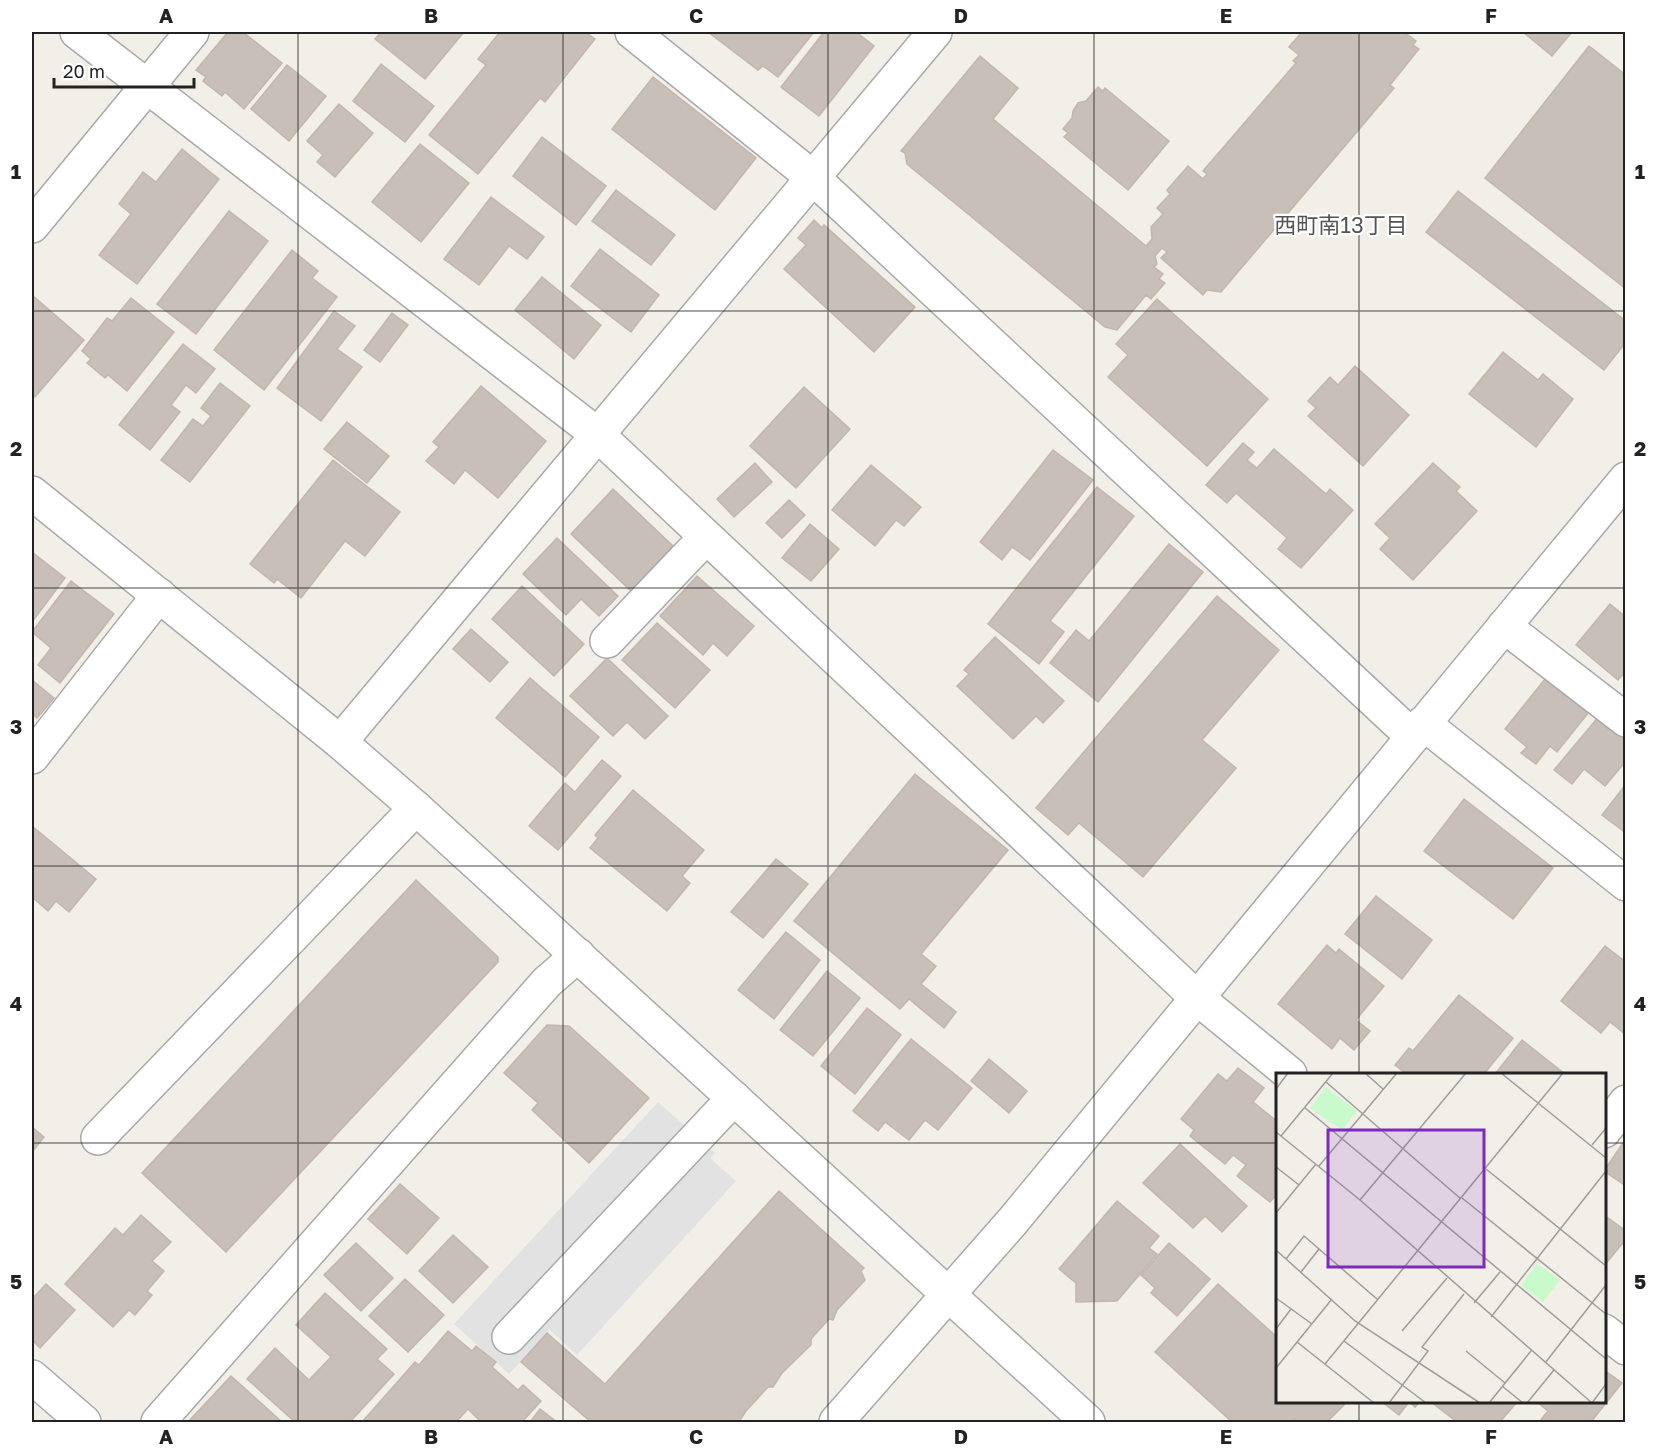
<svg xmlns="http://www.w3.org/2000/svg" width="1657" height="1454" viewBox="0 0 1657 1454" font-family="'Golos Text','Noto Sans JP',sans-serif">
<rect width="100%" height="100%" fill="#f2efe9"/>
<path fill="#e2e2e2" d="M658 1102 715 1153 710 1158 736 1181 577 1355 550 1330 509 1374 454 1324Z"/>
<g fill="#c7bfb8" stroke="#c4b6ab" stroke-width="1.5">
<path d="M228 32H243L282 63 244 109 225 92 222 96 203 81 206 77 196 70Z"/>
<path d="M381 32H464L425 79 375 39Z"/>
<path d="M500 32H585L595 39 545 102 540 98 478 174 429 135 486 65 478 59Z"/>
<path d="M708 32H814L778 77 763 66 758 70Z"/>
<path d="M824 32H856L874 46 819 116 781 87Z"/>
<path d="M1302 32H1404L1416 41 1413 45 1419 49 1390 85 1394 88 1221 292 1207 290 1203 295 1161 258 1167 252 1162 248 1155 256 1157 264 1154 267 1163 274 1159 279 1165 283 1151 299 1146 295 1117 330 1105 327 973 218 907 164 905 153 901 151 980 56 1018 88 993 119 1146 246 1152 239 1151 227 1163 214 1157 208 1170 194 1167 190 1188 166 1203 179 1207 174 1203 171 1296 63 1293 61 1299 55 1289 47Z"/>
<path d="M1523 32H1572L1552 56Z"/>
<path d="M1589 46 1626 75V289L1485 178Z"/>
<path d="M381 64 434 106 405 142 353 101Z"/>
<path d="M287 65 326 96 289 141 251 109Z"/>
<path d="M653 77 756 158 715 210 612 129Z"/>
<path d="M1098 87 1103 91 1105 88 1169 141 1128 190 1064 137 1068 133 1063 129 1072 118 1073 111 1078 103 1086 101Z"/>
<path d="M339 104 373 133 335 177 317 162 323 155 307 141Z"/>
<path d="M542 137 606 186 576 225 513 176Z"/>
<path d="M420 144 469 183 421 242 372 202Z"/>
<path d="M182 149 219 179 137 284 99 255 131 214 119 204 143 172 156 182Z"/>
<path d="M616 190 675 235 651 265 592 221Z"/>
<path d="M1458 191 1626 321V342L1604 370 1426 232Z"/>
<path d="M491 197 544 237 527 259 509 246 479 285 444 259Z"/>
<path d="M229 211 268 241 196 334 157 304Z"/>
<path d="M814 220 822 228 824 225 915 307 874 352 784 269 806 245 798 238Z"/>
<path d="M600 249 659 295 631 332 571 286Z"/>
<path d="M292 250 318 271 312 278 337 297 264 390 214 350Z"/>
<path d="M542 277 601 325 574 359 515 310Z"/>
<path d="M32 295 84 340 35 397 32 394Z"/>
<path d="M131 298 174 332 127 391 108 375 105 378 87 363 91 359 82 351 107 318 112 321Z"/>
<path d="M1157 299 1268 399 1207 466 1108 377 1128 355 1116 344Z"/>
<path d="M334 311 355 326 337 349 362 367 321 421 277 388Z"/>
<path d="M392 313 408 325 380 362 364 350Z"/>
<path d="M183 344 215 369 196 393 186 385 171 405 180 412 150 450 119 425Z"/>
<path d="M1503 352 1538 380 1543 374 1573 399 1536 447 1469 394Z"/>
<path d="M1355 366 1409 415 1363 466 1308 416 1316 408 1308 401 1330 377 1338 385Z"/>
<path d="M220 383 250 406 190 482 161 460 193 419 203 426 211 416 201 408Z"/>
<path d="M481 386 546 441 498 498 465 470 454 484 426 461 439 447 433 442Z"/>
<path d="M804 387 850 429 796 488 750 446Z"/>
<path d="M347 422 389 456 367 483 324 449Z"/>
<path d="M1243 443 1254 452 1247 460 1257 468 1274 449 1326 494 1330 489 1353 510 1301 568 1278 549 1287 538 1236 493 1227 503 1206 485Z"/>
<path d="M1053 450 1093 480 1030 560 1012 547 1002 560 980 542Z"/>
<path d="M333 460 400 512 365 556 345 541 301 598 277 579 274 583 250 564Z"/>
<path d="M755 463 772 482 734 517 717 499Z"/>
<path d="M1433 463 1460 487 1456 491 1477 511 1413 580 1380 549 1390 538 1375 524Z"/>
<path d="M871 465 921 507 904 526 896 520 875 546 832 510Z"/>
<path d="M1097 487 1134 516 1050 621 1064 632 1039 664 988 624Z"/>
<path d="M613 489 673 546 631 591 571 534Z"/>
<path d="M789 500 805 515 782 538 766 523Z"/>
<path d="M810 524 839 549 811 581 782 558Z"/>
<path d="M557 538 618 596 599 616 581 599 566 615 523 574Z"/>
<path d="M1169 544 1203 572 1098 702 1050 663 1076 630 1089 641Z"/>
<path d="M32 552 65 578 32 622Z"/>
<path d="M697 576 754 626 727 656 713 643 703 655 660 616Z"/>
<path d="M71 581 114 614 60 683 38 665 51 648 32 632Z"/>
<path d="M522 586 584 644 554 676 492 619Z"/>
<path d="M1217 596 1279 650 1202 740 1236 768 1143 877 1079 823 1068 835 1036 808Z"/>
<path d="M1610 604 1626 617V671L1618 680 1576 645Z"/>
<path d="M657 623 710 670 675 708 622 660Z"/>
<path d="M471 629 508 662 490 682 453 649Z"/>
<path d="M995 637 1064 701 1043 723 1036 716 1013 739 957 686 969 674 964 670Z"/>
<path d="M607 658 668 716 645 739 627 722 613 736 570 696Z"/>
<path d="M1549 674 1592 708 1557 752 1550 746 1536 764 1521 753 1527 747 1505 729Z"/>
<path d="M530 678 599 737 565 777 496 718Z"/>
<path d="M32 680 54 698 37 718 32 714Z"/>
<path d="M1600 715 1626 736V761L1605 786 1584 769 1572 784 1554 770Z"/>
<path d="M602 760 621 776 558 850 529 826 565 783 575 792Z"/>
<path d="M915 774 1008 850 921 954 936 966 921 984 956 1012 944 1028 909 999 900 1009 794 921Z"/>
<path d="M1626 784V833L1602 815Z"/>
<path d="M633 790 704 850 682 876 690 883 667 911 590 848 598 838 595 835Z"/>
<path d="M1464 799 1553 868 1513 919 1424 851Z"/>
<path d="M32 826 96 879 69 912 56 901 48 911 32 897Z"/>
<path d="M776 859 808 884 763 938 731 912Z"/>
<path d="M416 880 498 957V962L226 1252 142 1173Z"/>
<path d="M1376 896 1432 940 1402 979 1345 934Z"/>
<path d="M786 932 820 960 774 1019 738 990Z"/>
<path d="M1327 945 1336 953 1339 949 1384 986 1356 1020 1370 1031 1354 1050 1340 1038 1332 1049 1278 1004Z"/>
<path d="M1605 946 1626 962V1035L1610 1022 1601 1033 1561 1001Z"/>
<path d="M827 971 860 998 813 1056 780 1030Z"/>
<path d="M1459 995 1513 1038 1484 1074H1407L1395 1065 1409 1048 1413 1051Z"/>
<path d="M867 1008 901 1035 855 1094 821 1066Z"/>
<path d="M547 1025 569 1026 649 1098 589 1163 532 1110 538 1103 504 1073Z"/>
<path d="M911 1039 972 1088 938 1130 925 1120 909 1140 885 1122 878 1131 853 1111Z"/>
<path d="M1522 1040 1565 1074H1495Z"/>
<path d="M989 1059 1027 1091 1009 1113 971 1081Z"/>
<path d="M1238 1068 1264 1088 1253 1102 1278 1122V1193L1270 1202 1237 1176 1246 1165 1233 1155 1225 1164 1190 1136 1194 1130 1181 1119 1218 1074 1227 1081Z"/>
<path d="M32 1127 44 1137 32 1152Z"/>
<path d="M1625 1140 1626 1141V1186L1604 1171Z"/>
<path d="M1180 1144 1247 1206 1222 1232 1205 1216 1193 1228 1143 1183Z"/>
<path d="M400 1184 439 1218 407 1254 368 1219Z"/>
<path d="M779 1191 864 1268 861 1271 865 1280 837 1310 833 1320 829 1319 811 1339V1345L782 1373 773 1387H768L746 1411 739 1422H591L521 1362 547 1333 605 1384Z"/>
<path d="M1117 1201 1159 1236 1149 1248 1157 1254 1117 1301 1076 1302V1283L1059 1269Z"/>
<path d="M141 1215 171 1242 152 1261 164 1271 147 1291 152 1295 135 1315 129 1310 113 1327 65 1284 115 1228 123 1235Z"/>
<path d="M1604 1215 1626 1231V1239L1604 1266Z"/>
<path d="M453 1235 488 1267 453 1303 419 1271Z"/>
<path d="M356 1243 393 1278 361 1311 324 1275Z"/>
<path d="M1169 1243 1210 1279 1177 1316 1151 1293 1155 1288 1141 1275Z"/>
<path d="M405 1279 444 1315 408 1352 369 1316Z"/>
<path d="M46 1284 75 1310 40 1348 32 1340V1299Z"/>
<path d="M1218 1284 1278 1338V1402H1347L1327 1422H1298L1294 1419 1291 1422H1232L1155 1352Z"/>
<path d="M325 1293 387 1349 377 1359 394 1374 350 1422H295L247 1379 275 1348 309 1380 331 1357 296 1325Z"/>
<path d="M448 1331 472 1351 476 1346 496 1362 492 1367 518 1390 523 1385 541 1401 522 1422H481L468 1409 456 1422H362L415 1362 419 1365Z"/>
<path d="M1604 1370 1622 1383 1591 1422H1539L1548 1411 1537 1402H1604Z"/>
<path d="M231 1376 282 1422H188Z"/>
<path d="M1382 1402H1420L1415 1407 1409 1402 1399 1415Z"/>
<path d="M1431 1402H1517L1500 1422H1457Z"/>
<path d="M540 1409 557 1422H530Z"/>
</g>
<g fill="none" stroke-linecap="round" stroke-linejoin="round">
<defs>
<g id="minor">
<path d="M77 32 597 434 1196 997 1290 1074"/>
<path d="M632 32 811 176 1412 736"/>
<path d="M32 226 192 32"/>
<path d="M32 493 340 742 416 808 1088 1422"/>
<path d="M1504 626 1626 720"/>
<path d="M607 641 706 537"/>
<path d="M1423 723 1626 884"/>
<path d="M340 742 935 32"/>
<path d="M32 757 159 595"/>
<path d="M1604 1131 1626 1102"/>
<path d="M98 1138 416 808"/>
<path d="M1604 1331 1626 1348"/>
<path d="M509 1337 734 1098"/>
<path d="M32 1377 84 1422"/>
<path d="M158 1422 547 982 578 955"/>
<path d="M836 1422 1012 1222 1626 479"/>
</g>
</defs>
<use href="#minor" stroke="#a9a9a9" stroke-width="36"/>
<use href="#minor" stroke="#fff" stroke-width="33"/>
</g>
<path fill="none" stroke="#222" stroke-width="1.5" stroke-opacity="0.55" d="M298 32V1422M563 32V1422M828 32V1422M1094 32V1422M1359 32V1074M32 311H1626M32 588H1626M32 866H1626M32 1143H1278M1604 1143H1626M1359 1402V1422"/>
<g text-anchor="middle" stroke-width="4.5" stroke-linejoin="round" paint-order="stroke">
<g font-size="22" fill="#555" stroke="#fff">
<text x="1341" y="233">西町南13丁目</text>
</g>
</g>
<g transform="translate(1276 1073)">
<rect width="330" height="330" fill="#f2efe9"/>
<path d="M50 14 81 38 66 57 34 35ZM261 191 284 207 267 229 245 212Z" fill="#c8facc"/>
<path fill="none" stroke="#9f9d99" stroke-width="1.5" d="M89 0 107 16M225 0 330 85M50 9 185 126M0 16 12 0M28 34 330 286M0 59 84 127 316 330M5 63 57 0M316 72 330 55M43 93 121 0M0 94 23 112M210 96 330 193M186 125 330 241M84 127 190 0M0 140 40 91M0 177 79 248 204 330M10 186 28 163 101 226M25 199 43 176M0 225 36 251M198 230 224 199M215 244 330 98M0 256 15 236M126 258 171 205M68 268 150 330M21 269 98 330M190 278 229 310M269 290 330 212M49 291 287 0M0 295 56 226M226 313 247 330M113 330 152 278 146 274 188 221M213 330 255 278M251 330 278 297M316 330 330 311"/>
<path fill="#7b2cbf" fill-opacity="0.15" stroke="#7b2cbf" stroke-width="3" d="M52 57H208V194H52Z"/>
<rect width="330" height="330" fill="none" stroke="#222" stroke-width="3"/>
</g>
<rect width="1657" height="1454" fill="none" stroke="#ffffff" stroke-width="66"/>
<path d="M54 78v9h140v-9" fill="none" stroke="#222222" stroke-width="3"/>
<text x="63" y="78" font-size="18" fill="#222222" stroke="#ffffff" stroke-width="4.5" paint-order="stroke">20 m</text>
<rect x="33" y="33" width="1591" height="1388" fill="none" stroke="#222" stroke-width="2"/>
<g font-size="20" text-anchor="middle" font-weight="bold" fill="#222">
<text x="166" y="23">A</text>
<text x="431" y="23">B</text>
<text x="696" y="23">C</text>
<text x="961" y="23">D</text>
<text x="1226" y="23">E</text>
<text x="1491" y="23">F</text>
<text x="16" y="179">1</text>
<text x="1640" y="179">1</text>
<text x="16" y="456">2</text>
<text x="1640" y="456">2</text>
<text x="16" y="734">3</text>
<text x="1640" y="734">3</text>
<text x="16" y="1011">4</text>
<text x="1640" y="1011">4</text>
<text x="16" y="1289">5</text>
<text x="1640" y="1289">5</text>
<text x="166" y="1444">A</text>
<text x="431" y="1444">B</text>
<text x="696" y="1444">C</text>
<text x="961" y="1444">D</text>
<text x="1226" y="1444">E</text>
<text x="1491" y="1444">F</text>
</g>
</svg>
